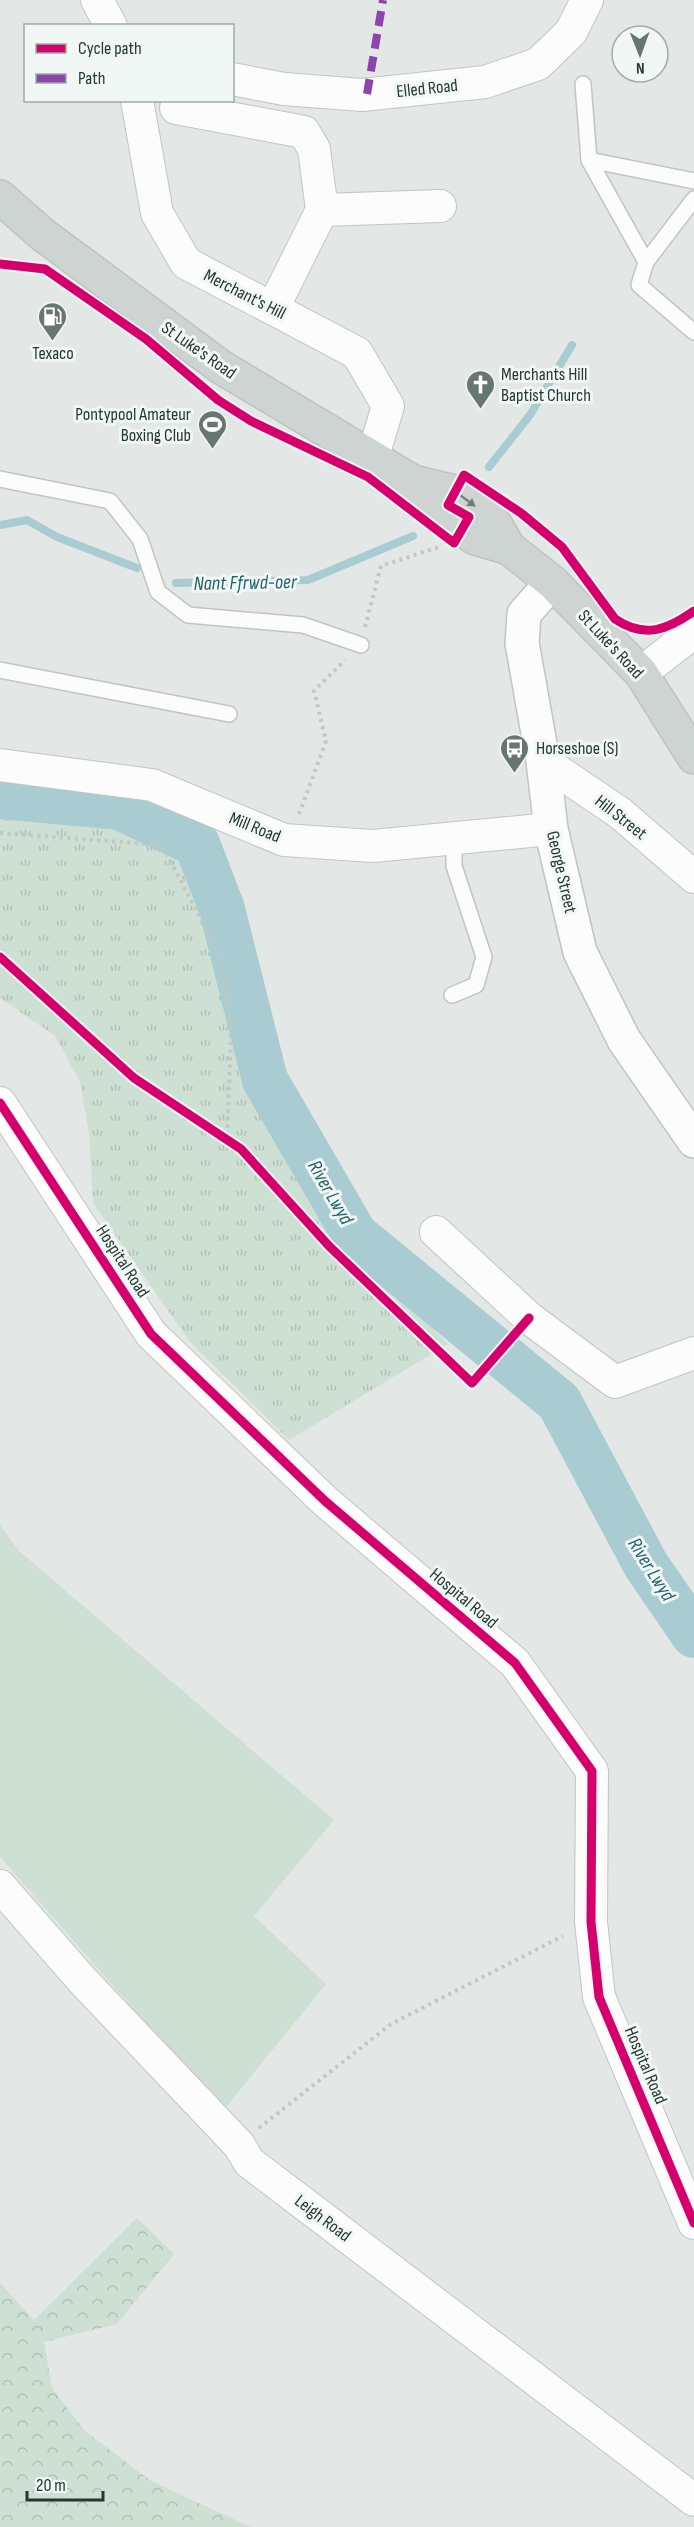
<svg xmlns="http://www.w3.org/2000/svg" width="694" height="2527" viewBox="0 0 694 2527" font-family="'Sofia Sans Condensed',sans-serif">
<defs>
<pattern id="forest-crowns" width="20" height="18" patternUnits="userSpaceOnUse" patternTransform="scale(1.5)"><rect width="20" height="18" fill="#cde0d3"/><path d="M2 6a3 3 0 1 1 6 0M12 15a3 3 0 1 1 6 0" fill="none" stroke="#b0c1b6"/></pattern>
<pattern id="park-tufts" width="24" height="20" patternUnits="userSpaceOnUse" patternTransform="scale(1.5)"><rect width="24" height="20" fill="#cde0d3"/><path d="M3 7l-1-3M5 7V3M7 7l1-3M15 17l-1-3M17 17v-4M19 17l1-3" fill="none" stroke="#b0c1b6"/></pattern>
</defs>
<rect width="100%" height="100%" fill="#e3e8e6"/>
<path fill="#cde0d3" d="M0 1525 19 1551 334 1820 254 1916 326 1984 223 2111 0 1857Z"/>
<path fill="url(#forest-crowns)" d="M137 2218 174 2254 117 2324 44 2342 52 2388 85 2431 151 2481 251 2527H0V2283L34 2320Z"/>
<path fill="url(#park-tufts)" d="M0 816 148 829 186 857 228 956 248 1071 317 1211 448 1344 289 1440 190 1342 93 1203 89 1134 80 1082 55 1036 0 998Z"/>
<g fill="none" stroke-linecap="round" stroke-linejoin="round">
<g stroke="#a8ccd2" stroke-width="8">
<path d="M489 467 530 415 572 345"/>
<path d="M0 525 27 520 57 537 137 568"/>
<path d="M176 583 308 580 413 536"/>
</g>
<path stroke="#a8ccd2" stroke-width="46" d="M0 796 120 807 197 844 222 909 265 1080 355 1235 559 1402 646 1565 694 1635"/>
<defs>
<g id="service">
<path d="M583 84 589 160 646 262 639 285 694 332"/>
<path d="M589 160 694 181"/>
<path d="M646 262 694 199"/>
<path d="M0 479 110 501 140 539 158 592 188 615 303 625 361 645"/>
<path d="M0 670 229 714"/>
<path d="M452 995 476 985 484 957 454 866V838"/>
</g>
<g id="minor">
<path d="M97 0 111 26"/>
<path d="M232 79 284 89 362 95 485 82 538 64 571 32 587 0"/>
<path d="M137 100 157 213 186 263 357 353 388 406 373 456"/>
<path d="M176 108 304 132 314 149 322 210 273 308"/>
<path d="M322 210 440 206"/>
<path d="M641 673 694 632"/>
<path d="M543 761 620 813 694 877"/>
<path d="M0 765 152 785 284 840 373 846 551 829"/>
<path d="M0 1103 151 1334 325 1501 515 1663 592 1771 591 1922 599 1997 694 2223"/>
<path d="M436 1232 529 1318 615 1382 694 1353"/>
<path d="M0 1886 83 1981 239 2145 249 2162 694 2500"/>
</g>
<path id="secondary" d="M552 582 524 614 522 643 543 761 551 829 580 952 624 1040 694 1141"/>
<g id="primary">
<path d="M0 197 42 234 221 367 413 482 455 492 492 519 509 548 552 582 641 673 694 757"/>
<path d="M413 482 431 506 475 538 509 548"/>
</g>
</defs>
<use href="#service" stroke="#c0c5c3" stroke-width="18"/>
<use href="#minor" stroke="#c0c5c3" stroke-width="34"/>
<use href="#secondary" stroke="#bfc5c3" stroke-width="36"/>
<use href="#primary" stroke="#bcc4c2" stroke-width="36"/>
<g stroke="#c0c8c4" stroke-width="4" stroke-dasharray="3 4.5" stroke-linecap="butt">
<path d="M0 264 38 268"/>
<path d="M365 627 381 566 439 547"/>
<path d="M299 814 326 741 314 691 345 660"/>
<path d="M0 833 162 845 222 959 231 1035 227 1139"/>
<path d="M259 2128 391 2024 563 1936"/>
</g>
<use href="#service" stroke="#fbfcfb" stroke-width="15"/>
<use href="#minor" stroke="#fbfcfb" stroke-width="32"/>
<use href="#secondary" stroke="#fbfcfb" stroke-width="33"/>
<use href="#primary" stroke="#ced4d2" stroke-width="33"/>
<path stroke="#8e44ad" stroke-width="8" stroke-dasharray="15 8" stroke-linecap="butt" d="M367 94 383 0"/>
<defs>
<g id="cycleway">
<path d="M0 264 45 269 146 339 218 400 251 421 368 477 454 543 469 517 448 505 464 475 521 513 562 547 615 619C645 639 667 630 694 611"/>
<path d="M0 957 134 1078 241 1149 329 1246 472 1383 529 1318"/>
<path d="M0 1103 151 1334 325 1501 515 1663 592 1771 591 1922 599 1997 694 2223"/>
</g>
</defs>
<use href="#cycleway" stroke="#f1f7f4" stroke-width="13"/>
<use href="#cycleway" stroke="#d6006c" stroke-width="9"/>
</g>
<defs><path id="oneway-solid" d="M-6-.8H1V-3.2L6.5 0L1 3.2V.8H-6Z" transform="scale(1.5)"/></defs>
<use fill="#707e7a" href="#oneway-solid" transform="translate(468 501) rotate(37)"/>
<defs>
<symbol id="fuel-pin" viewBox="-11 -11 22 30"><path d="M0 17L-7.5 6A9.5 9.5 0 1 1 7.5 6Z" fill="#667671" stroke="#f1f7f4"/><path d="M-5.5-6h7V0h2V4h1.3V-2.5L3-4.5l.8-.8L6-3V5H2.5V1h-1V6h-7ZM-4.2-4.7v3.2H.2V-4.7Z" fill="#fff"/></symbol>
<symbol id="church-pin" viewBox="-11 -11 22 30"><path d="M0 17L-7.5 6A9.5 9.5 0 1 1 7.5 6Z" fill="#667671" stroke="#f1f7f4"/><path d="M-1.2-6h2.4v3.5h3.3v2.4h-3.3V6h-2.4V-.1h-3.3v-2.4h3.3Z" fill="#fff"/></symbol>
<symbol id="stadium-pin" viewBox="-11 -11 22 30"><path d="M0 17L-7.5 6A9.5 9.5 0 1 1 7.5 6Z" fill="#667671" stroke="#f1f7f4"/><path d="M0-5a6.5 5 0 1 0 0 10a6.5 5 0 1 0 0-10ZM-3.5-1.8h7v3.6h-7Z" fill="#fff"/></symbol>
<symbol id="bus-pin" viewBox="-11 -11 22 30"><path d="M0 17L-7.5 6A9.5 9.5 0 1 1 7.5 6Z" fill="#667671" stroke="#f1f7f4"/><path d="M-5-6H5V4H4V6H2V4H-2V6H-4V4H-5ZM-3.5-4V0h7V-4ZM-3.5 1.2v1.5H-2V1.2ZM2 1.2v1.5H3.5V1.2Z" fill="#fff"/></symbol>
</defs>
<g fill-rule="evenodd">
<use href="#fuel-pin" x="36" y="300" width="33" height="45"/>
<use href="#church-pin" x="464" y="368" width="33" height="45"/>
<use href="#stadium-pin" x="196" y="408" width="33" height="45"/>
<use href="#bus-pin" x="498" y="732" width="33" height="45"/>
</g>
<g text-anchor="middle" stroke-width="6" stroke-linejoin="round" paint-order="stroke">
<g font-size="18" fill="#233832" stroke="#f1f7f4">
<text transform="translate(427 88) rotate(-6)" y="6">Elled Road</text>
<text transform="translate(245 294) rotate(27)" y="6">Merchant's Hill</text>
<text transform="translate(199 350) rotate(35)" y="6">St Luke's Road</text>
<text transform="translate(611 644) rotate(47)" y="6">St Luke's Road</text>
<text transform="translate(621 817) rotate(38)" y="6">Hill Street</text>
<text transform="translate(255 827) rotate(22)" y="6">Mill Road</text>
<text transform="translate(562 872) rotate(77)" y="6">George Street</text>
<text transform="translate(123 1261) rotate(57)" y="6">Hospital Road</text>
<text transform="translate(464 1598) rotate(40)" y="6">Hospital Road</text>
<text transform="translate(646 2065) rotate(67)" y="6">Hospital Road</text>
<text transform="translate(323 2218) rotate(37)" y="6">Leigh Road</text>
</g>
<g font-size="18" fill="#233832" stroke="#f1f7f4" text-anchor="start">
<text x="53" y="359" text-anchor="middle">Texaco</text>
<text x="501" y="380">Merchants Hill<tspan x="501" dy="21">Baptist Church</tspan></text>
<text x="191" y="420" text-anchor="end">Pontypool Amateur<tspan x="191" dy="21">Boxing Club</tspan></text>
<text x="536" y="754">Horseshoe (S)</text>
</g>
<g font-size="20" font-style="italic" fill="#23616e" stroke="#f1f7f4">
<text transform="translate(245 582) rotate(-1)" y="7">Nant Ffrwd-oer</text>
<text transform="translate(331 1192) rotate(60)" y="7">River Lwyd</text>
<text transform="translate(652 1569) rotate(58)" y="7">River Lwyd</text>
</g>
</g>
<rect x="24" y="24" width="210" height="78" fill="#f1f7f4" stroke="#9faba6" stroke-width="1.5"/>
<rect x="36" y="44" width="30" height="9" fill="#d6006c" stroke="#9faba6" stroke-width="1.5"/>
<text x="78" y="54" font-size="18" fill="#233832">Cycle path</text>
<rect x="36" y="74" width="30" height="9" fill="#8e44ad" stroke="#9faba6" stroke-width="1.5"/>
<text x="78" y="84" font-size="18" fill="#233832">Path</text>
<g transform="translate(640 54) rotate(179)"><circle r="28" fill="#f1f7f4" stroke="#9faba6" stroke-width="1.5"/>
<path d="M0-4.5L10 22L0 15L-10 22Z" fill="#667671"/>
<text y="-9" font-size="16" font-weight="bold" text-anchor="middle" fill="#233832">N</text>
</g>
<path d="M27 2491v9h76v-9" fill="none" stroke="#233832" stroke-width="3"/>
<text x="36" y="2491" font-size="18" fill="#233832" stroke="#f1f7f4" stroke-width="4.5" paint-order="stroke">20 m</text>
</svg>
